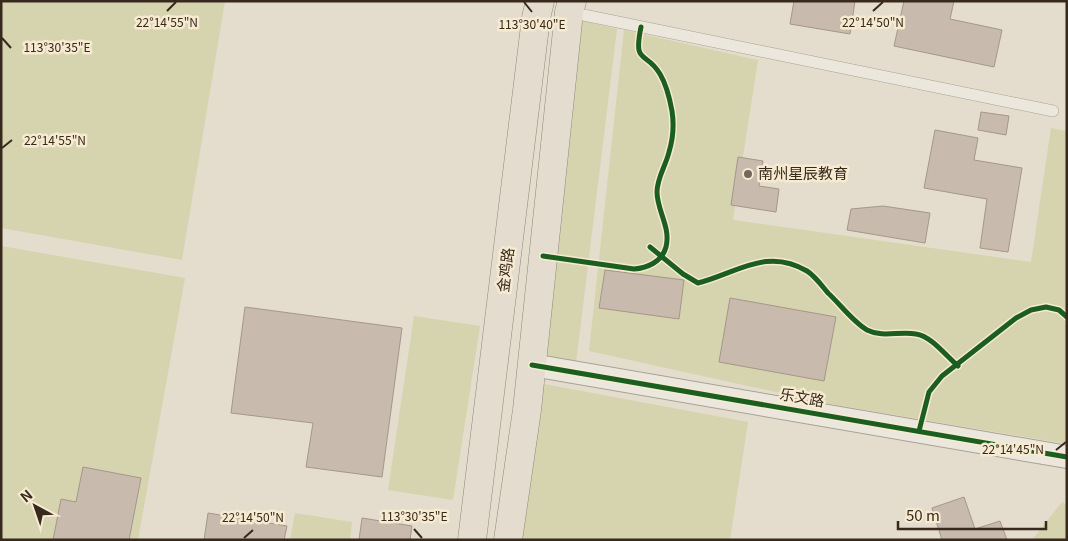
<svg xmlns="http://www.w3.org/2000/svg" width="1068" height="541" viewBox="0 0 1068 541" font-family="Georgia,'Noto Sans SC',serif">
<rect width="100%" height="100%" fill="#e4dccc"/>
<g fill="#d5d4ae">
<path d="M1 1H225L182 260 1 228Z"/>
<path d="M576 19 617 29 576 363 540 356Z"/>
<path d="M624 30 758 60 733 220 1031 262 1051 128 1067 131V444L825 403 589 351Z"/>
<path d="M1 246 185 278 138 540H1Z"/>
<path d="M414 316 480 326 453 500 388 490Z"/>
<path d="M544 384 748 422 730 540H522Z"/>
<path d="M1062 502 1067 505V540H1032Z"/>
<path d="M295 513 352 522 350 540H290Z"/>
</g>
<g fill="#c8baad" stroke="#a4978b">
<path d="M794 1H855L850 34 790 24Z"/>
<path d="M904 1H954L950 19 1002 30 994 67 894 46Z"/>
<path d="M981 112 1009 116 1006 135 978 130Z"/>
<path d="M935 130 978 138 974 160 1022 168 1008 252 980 248 987 199 924 188Z"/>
<path d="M738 157 763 161 759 186 779 189 776 212 731 205Z"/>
<path d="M883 206 930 213 925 243 847 230 851 209Z"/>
<path d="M605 270 684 280 679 319 599 308Z"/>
<path d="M730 298 836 317 824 381 719 362Z"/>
<path d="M245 307 402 328 382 477 306 467 313 423 231 413Z"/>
<path d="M83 467 141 478 129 540H53L61 499 76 502Z"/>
<path d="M964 497 975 529 1000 521 1007 540H942L932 508Z"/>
<path d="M208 513 287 526 284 540H204Z"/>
<path d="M362 518 412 526 410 540H359Z"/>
</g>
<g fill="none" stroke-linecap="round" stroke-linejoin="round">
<defs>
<path id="service" d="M569 12 1053 111"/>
<path id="minor" d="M532 365 1067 457"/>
<g id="primary">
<path d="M472 540 536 18 540 1"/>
<path d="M508 540 527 410 569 12 572 1"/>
</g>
</defs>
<use href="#service" stroke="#a9a195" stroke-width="12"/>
<use href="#minor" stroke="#a9a195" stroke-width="24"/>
<use href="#primary" stroke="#8f877c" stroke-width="29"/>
<use href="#service" stroke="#ece7dd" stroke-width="11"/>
<use href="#minor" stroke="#ece7dd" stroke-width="22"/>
<use href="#primary" stroke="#e4ddcf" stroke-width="28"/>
<defs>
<g id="cycleway">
<path d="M650 247 683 274 698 283C737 273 767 247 807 271 815 276 822 286 828 293 840 304 853 322 867 330 883 338 899 331 916 334 931 336 946 356 958 366"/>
<path d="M543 256 634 269C647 268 662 262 666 247 671 227 657 211 657 192 657 178 666 165 669 152 673 139 674 124 672 111 670 100 666 84 660 74 646 50 633 66 641 27"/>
<path d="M532 365 1067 457"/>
<path d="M919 431 929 392 942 376 1016 318 1031 310 1046 307 1059 310 1067 317"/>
</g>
</defs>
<use href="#cycleway" stroke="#f6ead1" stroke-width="8"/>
<use href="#cycleway" stroke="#1b5e20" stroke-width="5"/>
</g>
<path fill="none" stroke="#38291d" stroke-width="2" d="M524 2 532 12M167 11 176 2M873 11 883 2M2 38 11 48M2 148 12 140M1056 450 1066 442M414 529 422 538M244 538 253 530"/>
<circle fill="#74685a" stroke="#f6ead1" stroke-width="2" cx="748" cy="174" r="5"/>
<g text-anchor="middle" stroke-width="5" stroke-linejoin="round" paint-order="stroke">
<g font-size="15" fill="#38291d" stroke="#f6ead1" text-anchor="start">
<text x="758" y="179">南州星辰教育</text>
</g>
<g font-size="15" fill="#38291d" stroke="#f6ead1">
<text transform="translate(506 270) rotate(-83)" y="5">金鸡路</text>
<text transform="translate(802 398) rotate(10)" y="5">乐文路</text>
</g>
</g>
<g font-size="12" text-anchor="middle" fill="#38291d" stroke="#f6ead1" stroke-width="5" stroke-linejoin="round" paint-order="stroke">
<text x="167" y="27">22°14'55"N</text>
<text x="873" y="27">22°14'50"N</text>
<text x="532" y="29">113°30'40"E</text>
<text x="57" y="52">113°30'35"E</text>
<text x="55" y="145">22°14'55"N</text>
<text x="1013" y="454">22°14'45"N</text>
<text x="414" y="521">113°30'35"E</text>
<text x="253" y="522">22°14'50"N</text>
</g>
<rect width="1068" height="541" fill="none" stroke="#38291d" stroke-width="5"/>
<g transform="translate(35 506) rotate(320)" stroke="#f6ead1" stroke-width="4" paint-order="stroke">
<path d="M0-4L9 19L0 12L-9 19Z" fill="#38291d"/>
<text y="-8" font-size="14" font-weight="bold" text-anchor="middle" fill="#38291d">N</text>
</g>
<path d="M898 521v8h148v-8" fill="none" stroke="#38291d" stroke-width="2.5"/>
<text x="906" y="521" font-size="15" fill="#38291d" stroke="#f6ead1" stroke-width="4" paint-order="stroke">50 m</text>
</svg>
